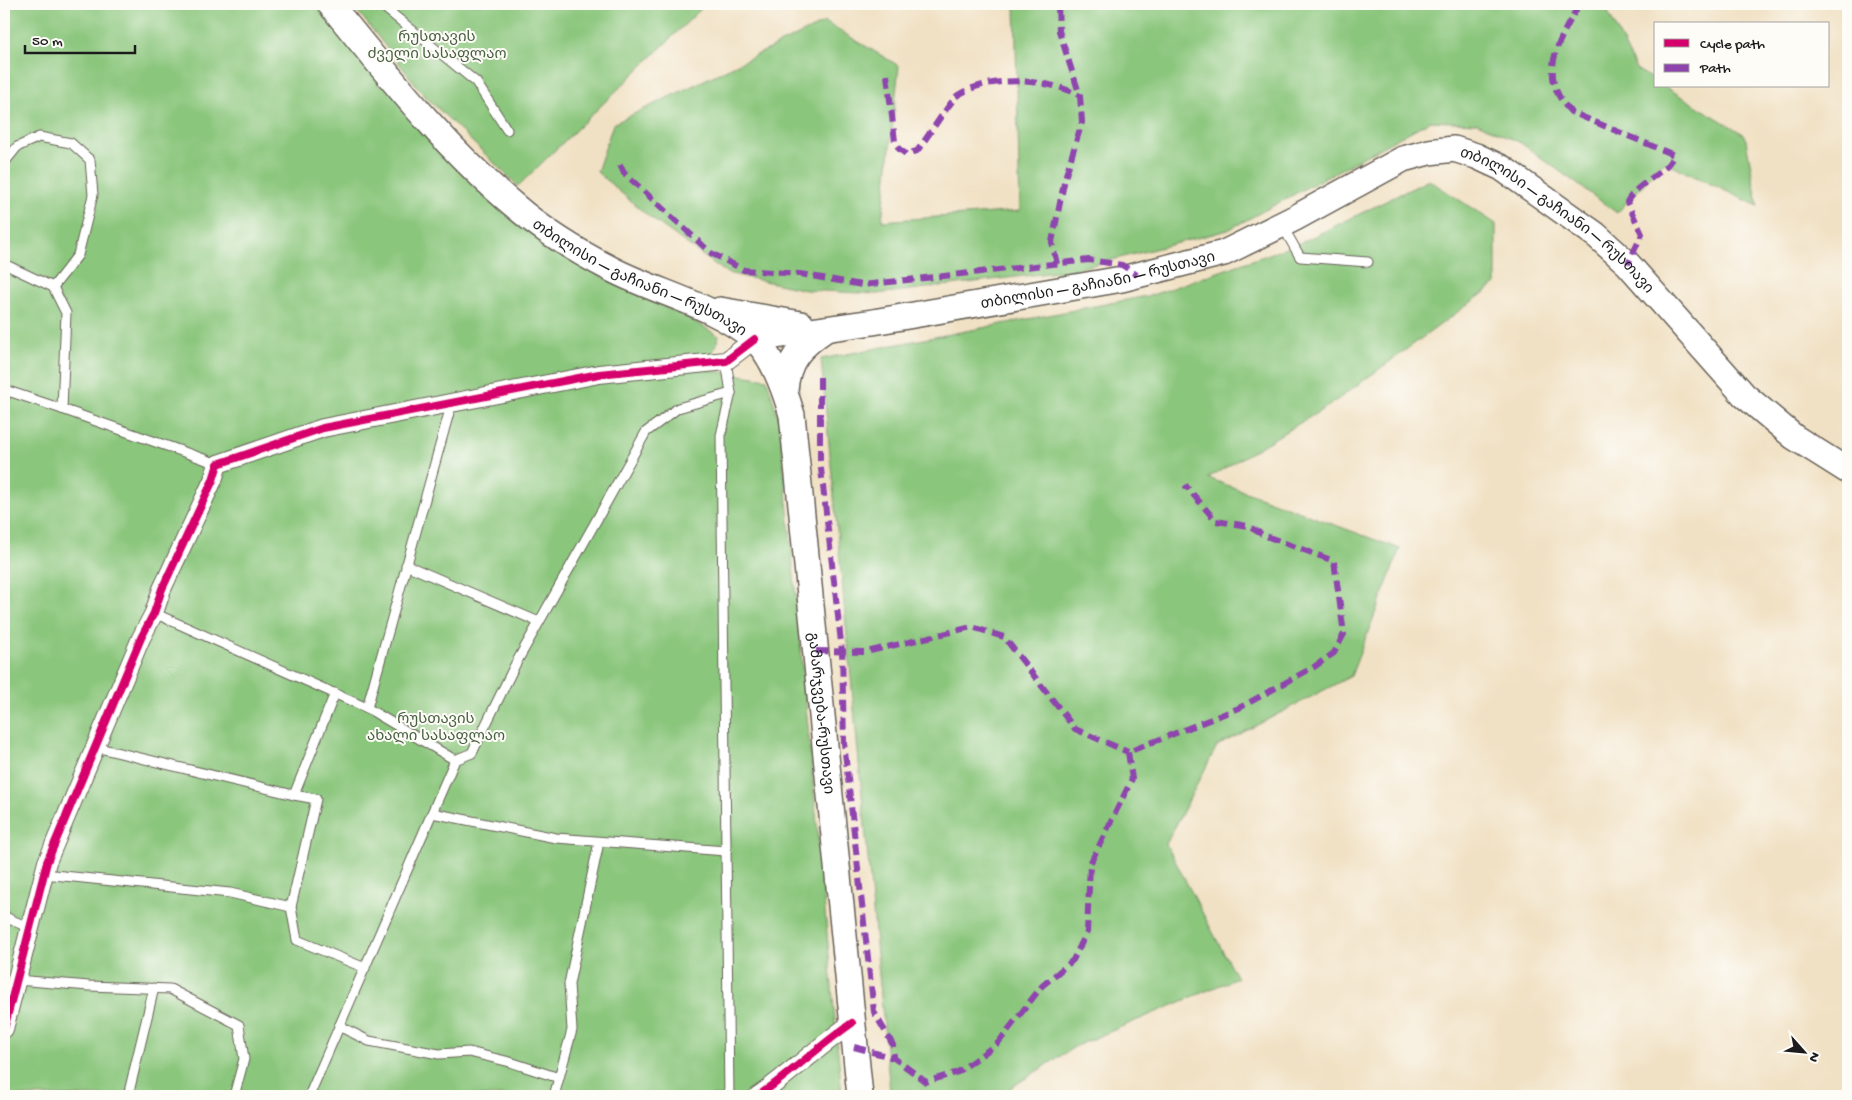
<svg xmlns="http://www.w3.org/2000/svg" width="1852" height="1100" viewBox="0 0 1852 1100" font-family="'Gochi Hand','Noto Sans Georgian',sans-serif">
<rect width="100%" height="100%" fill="#fdfcf7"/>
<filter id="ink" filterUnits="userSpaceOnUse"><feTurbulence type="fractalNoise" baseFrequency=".02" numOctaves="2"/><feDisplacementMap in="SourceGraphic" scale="10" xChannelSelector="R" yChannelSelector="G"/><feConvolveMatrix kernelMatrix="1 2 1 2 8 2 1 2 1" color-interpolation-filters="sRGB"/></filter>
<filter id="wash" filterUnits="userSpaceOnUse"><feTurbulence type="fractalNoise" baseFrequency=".0096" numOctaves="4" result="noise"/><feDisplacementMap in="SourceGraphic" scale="20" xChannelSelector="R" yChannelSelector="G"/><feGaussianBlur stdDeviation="1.12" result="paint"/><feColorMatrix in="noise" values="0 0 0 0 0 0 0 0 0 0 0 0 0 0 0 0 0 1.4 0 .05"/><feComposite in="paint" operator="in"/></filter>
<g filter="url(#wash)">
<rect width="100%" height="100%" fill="#f1e1c4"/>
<g fill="#8ac67b" stroke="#53714c">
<path d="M4 4H316L475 188 519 225 605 278 690 319 719 336 707 370 767 379 780 424 842 1096H4Z"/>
<path d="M352 4H706L518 186 424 95Z"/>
<path d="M1015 4H1604L1636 69 1656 81V86H1664L1745 135 1758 206 1664 162 1617 213 1521 143 1477 123 1430 121 1228 230 1073 270 877 294 806 290 727 273 647 215 597 172 613 124 825 22 899 66 882 221 1020 211Z"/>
<path d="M1429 180 1496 224V284L1330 405 1208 478 1400 549 1351 676 1217 746 1166 844 1237 978 1076 1046 998 1096H893L890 1092 821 359 1152 295 1298 244Z"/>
</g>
</g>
<g filter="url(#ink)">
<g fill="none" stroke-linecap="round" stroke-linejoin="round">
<defs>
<g id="service">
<path d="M380 4 476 82 507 130"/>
<path d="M4 163 17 147 39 137 71 143 90 160 93 195 78 255 53 287"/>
<path d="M1282 225 1300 257 1368 262"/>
<path d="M4 264 53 287 66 313 62 409 218 464"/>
<path d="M726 361 731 393 721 435 729 1096"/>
<path d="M4 399 8 391 62 409"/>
<path d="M406 565 539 622"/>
<path d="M154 613 367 708 455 760"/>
<path d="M335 693 294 795 316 799 291 907 297 940 365 968"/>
<path d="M367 708 452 402"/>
<path d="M95 747 294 795"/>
<path d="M432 813 556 838 726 851"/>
<path d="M44 874 230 893 291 907"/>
<path d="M4 914 7 918 30 928"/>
<path d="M17 980 89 986 170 989 239 1025 244 1059 234 1096"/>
<path d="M339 1026 369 1041 439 1054 469 1052 510 1062 559 1078"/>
<path d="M128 1096 154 988"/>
<path d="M309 1096 455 760 472 753 515 665 646 432 678 408 731 393"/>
<path d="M554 1096 572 1030 569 984 599 842"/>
</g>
<g id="minor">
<path d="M4 1029 47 862 141 638 154 613 162 589 213 480 218 464 323 428 599 374 726 361 755 339"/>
<path d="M758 1096C791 1073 819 1046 852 1023"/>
</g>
<g id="secondary">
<path id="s1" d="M330 4C388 75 445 148 516 207 544 231 578 252 611 269 657 293 712 304 753 338 773 355 785 391 792 415L860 1096"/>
<path d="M720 310 801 324"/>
<path id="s2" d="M755 339 873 322 1122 279 1224 253 1295 218 1403 159 1429 152 1454 149 1476 156 1502 168 1596 235 1628 264 1744 395 1794 437 1848 471"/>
<path d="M785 391C787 359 801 346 826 329"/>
</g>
</defs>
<use href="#service" stroke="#676157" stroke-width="11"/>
<use href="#minor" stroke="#676157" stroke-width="20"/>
<use href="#secondary" stroke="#676157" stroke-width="28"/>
<use href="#service" stroke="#fff" stroke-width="9"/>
<use href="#minor" stroke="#fff" stroke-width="18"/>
<use href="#secondary" stroke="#fff" stroke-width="25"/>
<g stroke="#8e44ad" stroke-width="6" stroke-dasharray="12 6" stroke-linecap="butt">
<path d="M1576 4V10C1556 45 1538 78 1571 112L1674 155C1664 176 1638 181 1627 202L1642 234 1628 264"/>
<path d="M887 75 895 141 899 149 906 154 917 151C925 141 951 100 958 95 990 75 1048 78 1080 96"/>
<path d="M620 165 624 173 711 253 744 270 800 274 862 285 1089 260 1122 265 1137 275"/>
<path d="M1057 264 1052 242 1065 178 1082 122 1080 96 1059 31 1058 4"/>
<path d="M820 377V460L842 651 844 743 874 1012 893 1045 894 1058"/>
<path d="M816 651 866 652 972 627 1004 637 1075 729 1128 752"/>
<path d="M854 1047 894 1058 926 1082 958 1072 998 1043 1042 986 1073 960 1087 932 1090 864 1132 779 1128 752 1239 708 1314 667 1334 653 1344 634 1334 561 1263 535 1248 526 1216 521 1185 485"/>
</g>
<defs>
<g id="cycleway">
<path d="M4 1029 47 862 141 638 154 613 162 589 213 480 218 464 323 428 599 374 726 361 755 339"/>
<path d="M758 1096C791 1073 819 1046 852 1023"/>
</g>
</defs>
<use href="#cycleway" stroke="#fdfcf7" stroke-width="11"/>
<use href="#cycleway" stroke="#d6006c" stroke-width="8"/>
</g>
</g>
<g text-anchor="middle" stroke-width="4" stroke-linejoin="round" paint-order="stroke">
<g font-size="15" fill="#486042" stroke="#fdfcf7">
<text x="437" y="41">რუსთავის<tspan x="437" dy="17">ძველი სასაფლაო</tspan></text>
<text x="436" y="723">რუსთავის<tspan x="436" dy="17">ახალი სასაფლაო</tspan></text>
</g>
<g font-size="15" fill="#1c1c1c" stroke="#fdfcf7">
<text dy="5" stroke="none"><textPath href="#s2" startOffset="858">თბილისი — გაჩიანი — რუსთავი</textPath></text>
<text dy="5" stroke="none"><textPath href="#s1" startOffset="419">თბილისი — გაჩიანი — რუსთავი</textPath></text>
<text dy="5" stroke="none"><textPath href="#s2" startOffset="348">თბილისი — გაჩიანი — რუსთავი</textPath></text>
<text dy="5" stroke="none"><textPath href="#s1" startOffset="935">გამარჯვება-რუსთავი</textPath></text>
</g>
</g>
<rect width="1852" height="1100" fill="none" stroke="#fdfcf7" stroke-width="20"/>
<rect x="1654" y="22" width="175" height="65" fill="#fdfcf7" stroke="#a3a29f"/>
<rect x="1664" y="39" width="25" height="8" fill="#d6006c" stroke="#a3a29f"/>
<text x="1700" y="48" font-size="15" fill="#1c1c1c">Cycle path</text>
<rect x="1664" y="64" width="25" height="8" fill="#8e44ad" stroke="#a3a29f"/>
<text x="1700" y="72" font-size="15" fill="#1c1c1c">Path</text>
<g transform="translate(1804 1052) rotate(117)" stroke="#fdfcf7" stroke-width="4" paint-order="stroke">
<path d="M0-4L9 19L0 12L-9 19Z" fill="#1c1c1c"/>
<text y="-8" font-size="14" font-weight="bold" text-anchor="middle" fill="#1c1c1c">N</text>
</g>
<path d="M25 45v8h110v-8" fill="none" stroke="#1c1c1c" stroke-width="2.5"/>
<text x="32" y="45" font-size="15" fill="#1c1c1c" stroke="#fdfcf7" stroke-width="4" paint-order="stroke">50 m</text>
</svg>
